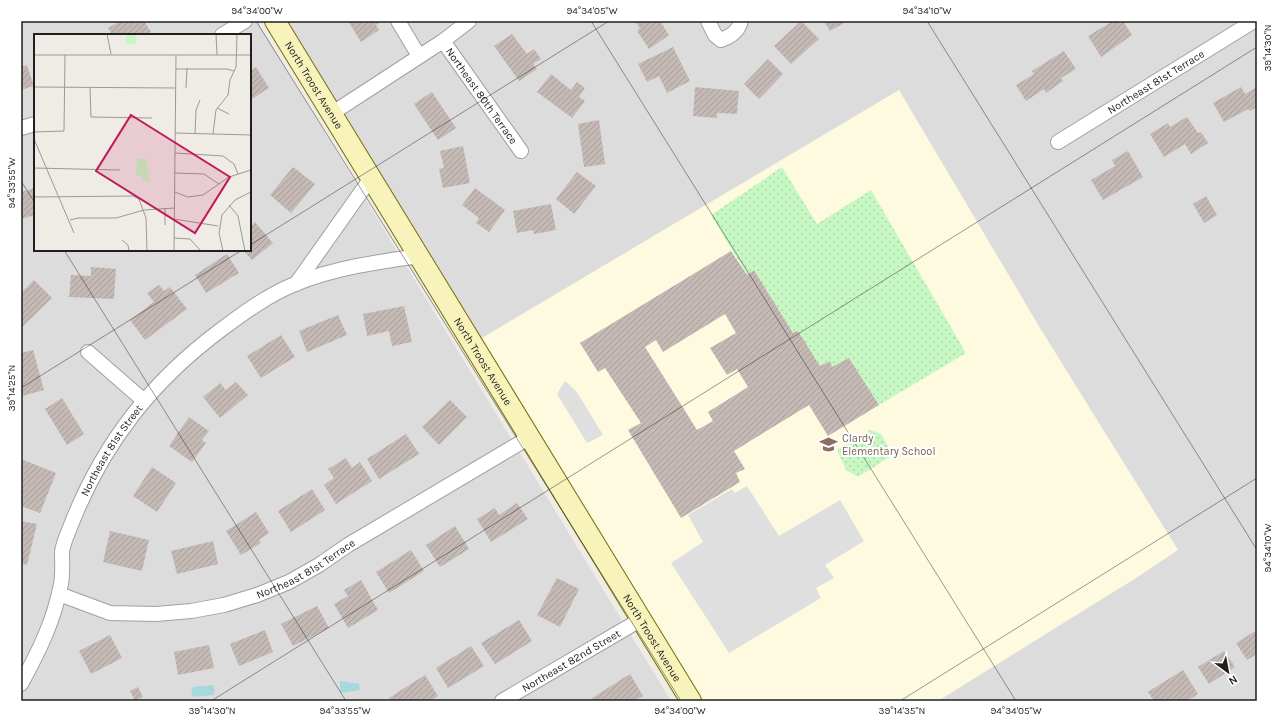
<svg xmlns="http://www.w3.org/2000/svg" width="1278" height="722" viewBox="0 0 1278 722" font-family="Karla,sans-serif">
<defs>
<pattern id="park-dots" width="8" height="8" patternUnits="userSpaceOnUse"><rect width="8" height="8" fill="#c7f8c4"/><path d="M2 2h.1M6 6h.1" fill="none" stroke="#aad4a8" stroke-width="1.8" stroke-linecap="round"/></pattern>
<pattern id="building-hatch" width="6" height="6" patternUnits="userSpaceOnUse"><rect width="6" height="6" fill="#c4b9b5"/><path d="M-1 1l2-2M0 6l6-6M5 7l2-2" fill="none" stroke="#a89f9b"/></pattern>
</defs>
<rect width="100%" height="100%" fill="#efebe5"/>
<g fill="#dddcdc" fill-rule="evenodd">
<path d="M21 21H257L671 701H21ZM35 35H250V250H35Z"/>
<path d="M287 21H1257V701H707L481 339Z"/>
</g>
<path fill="#fefadf" d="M899 90 1040 328 1178 550 1136 578 938 701H704L482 338Z"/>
<g fill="url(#park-dots)">
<path d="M782 167 817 224 871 190 966 353 879 405 849 358 832 367 829 361 820 366 798 332 793 333 754 270 747 275 711 215Z"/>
<path d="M870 430 881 434 893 455 858 477 846 470 837 450Z"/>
</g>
<g fill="#dfdfdf">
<path d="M565 381 577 392 603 435 587 443 557 394Z"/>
<path d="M747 486 779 536 840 500 864 541 825 565 834 578 816 588 821 598 729 653 671 563 703 542 688 515 732 489 735 493Z"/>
</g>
<g fill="#a7d8dc">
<path d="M340 681 359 684 360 690 340 693Z"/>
<path d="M213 685 215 691 213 695 194 697 191 694 193 687Z"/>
</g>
<g fill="url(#building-hatch)" fill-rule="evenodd">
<path d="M120 21H144L151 32 145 35H112L108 28Z"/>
<path d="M348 21H382L376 25 379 30 361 42Z"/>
<path d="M635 21H660L669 35 649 49 637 31 640 28Z"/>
<path d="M801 21 819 39 791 64 774 46Z"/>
<path d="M824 21H845L846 22 830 31Z"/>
<path d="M1113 21H1123L1132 35 1101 57 1088 36Z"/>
<path d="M512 34 527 54 534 49 541 59 533 64 537 69 519 81 494 46Z"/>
<path d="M673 47 690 81 667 93 659 76 647 82 638 64Z"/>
<path d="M1064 51 1076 69 1061 78 1063 81 1046 93 1044 89 1026 101 1016 85 1034 74 1032 71Z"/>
<path d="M768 59 783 74 759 99 744 84Z"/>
<path d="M27 65 34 86 21 90V67Z"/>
<path d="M256 67 269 88 250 100V71Z"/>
<path d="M551 74 571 90 577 82 585 88 579 97 585 101 572 118 537 92Z"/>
<path d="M695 87 739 91 737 114 717 113V118L693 116Z"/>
<path d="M1241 87 1245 94 1257 87V107L1250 111 1248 109 1224 122 1213 103Z"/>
<path d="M432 92 456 128 438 140 414 104Z"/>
<path d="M1187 117 1198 133 1201 132 1208 143 1191 154 1185 144 1164 157 1150 134 1168 123 1170 127Z"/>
<path d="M599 120 605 164 584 167 578 124Z"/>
<path d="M463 146 470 183 443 188 439 169 444 168 440 151Z"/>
<path d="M1128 151 1143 177 1103 200 1091 180 1115 166 1112 160Z"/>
<path d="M293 167 315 184 291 213 270 195Z"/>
<path d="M577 172 596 186 574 214 556 199Z"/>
<path d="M35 188V215L21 219V192Z"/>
<path d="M475 188 505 210 489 232 476 223 479 218 462 205Z"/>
<path d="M1206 196 1217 215 1204 223 1193 204Z"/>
<path d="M551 204 556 230 534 234 533 230 517 233 513 211Z"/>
<path d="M255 222 273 243 252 260 243 250H250V227Z"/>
<path d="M731 251 747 275 754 270 793 333 798 331 820 366 830 361 832 367 849 358 879 405 828 436 809 405 734 451 745 469 736 473 740 482 681 518 628 430 641 423 605 368 598 372 580 343ZM725 314 736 333 710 348 727 375 737 369 748 387 708 412 713 421 697 430 645 347 656 340 663 352Z"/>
<path d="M227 254 239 273 206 293 195 275Z"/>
<path d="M91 267 116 269 114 299 69 297 71 275 91 276Z"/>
<path d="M34 280 52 298 21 328V293Z"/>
<path d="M159 285 164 291 170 287 187 309 145 340 130 320 154 302 147 293Z"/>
<path d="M404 306 412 342 392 346 389 331 367 336 363 314Z"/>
<path d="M338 315 347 335 307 352 299 331Z"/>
<path d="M281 335 295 357 261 378 247 356Z"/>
<path d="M33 350 44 390 22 396 21 353Z"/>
<path d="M236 382 248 395 220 418 203 397 220 383 226 390Z"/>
<path d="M62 398 84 434 67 445 45 409Z"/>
<path d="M450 400 467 417 439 445 422 427Z"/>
<path d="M189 417 209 431 202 440 206 443 192 462 169 446Z"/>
<path d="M406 434 419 454 379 479 367 459Z"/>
<path d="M346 458 352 468 360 462 372 481 336 504 324 485 334 478 328 469Z"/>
<path d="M21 459 56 473 40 513 21 506V493L23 488 21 487Z"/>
<path d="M152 467 176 483 157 512 133 496Z"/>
<path d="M312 489 325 510 291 532 278 511Z"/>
<path d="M517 503 528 519 491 542 477 519 495 508 499 515Z"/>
<path d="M256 512 269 533 259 540 261 543 241 555 226 531Z"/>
<path d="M21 521 37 524 27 565 21 563Z"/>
<path d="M455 526 469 549 440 567 426 545Z"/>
<path d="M110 531 149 540 142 571 103 562Z"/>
<path d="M213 541 218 564 177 574 171 551Z"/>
<path d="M411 550 424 571 389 593 376 572Z"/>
<path d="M557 578 579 589 560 627 537 615Z"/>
<path d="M361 580 378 610 348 628 334 604 348 596 344 590Z"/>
<path d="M317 606 329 628 293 646 281 624Z"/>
<path d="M519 620 532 641 495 664 481 643Z"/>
<path d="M265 630 273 652 239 666 230 644Z"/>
<path d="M1257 630V654L1247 660 1236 643Z"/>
<path d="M110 635 122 658 91 674 79 651Z"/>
<path d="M209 645 214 668 178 675 174 652Z"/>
<path d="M471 646 484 666 448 688 436 668Z"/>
<path d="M1224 651 1235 667 1209 684 1198 667Z"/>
<path d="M1183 670 1198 694 1187 701H1154L1148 692Z"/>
<path d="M630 674 643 696 634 701H594L592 698Z"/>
<path d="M425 675 438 696 430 701H391L389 698Z"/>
<path d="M138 687 143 697 135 701 130 691Z"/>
</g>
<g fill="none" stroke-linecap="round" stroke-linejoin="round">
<defs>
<g id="street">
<path d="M398 21 419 56"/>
<path d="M708 21 715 35 721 40C731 36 738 32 741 21"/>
<path d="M222 35 245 21"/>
<path id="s1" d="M443 41 521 151"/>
<path d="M331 114 443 41 469 21"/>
<path d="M21 128 35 124"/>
<path id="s2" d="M1058 142 1254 21"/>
<path d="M296 284 371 178"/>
<path d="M88 352 143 400"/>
<path id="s3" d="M59 594 110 613 156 614 191 611 224 605 257 595 289 582 319 565 348 545 530 437"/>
<path id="s4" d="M21 684C39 651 54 621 61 584 63 573 62 563 62 552 63 543 68 533 71 525 103 443 152 381 222 329 245 312 268 295 295 284 334 268 377 262 419 256"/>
<path id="s5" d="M502 701 640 620"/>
</g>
<g id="secondary">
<path id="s6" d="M275 21 691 701"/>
</g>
</defs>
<use href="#street" stroke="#a0a0a0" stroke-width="16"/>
<use href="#secondary" stroke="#757007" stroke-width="22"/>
<use href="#street" stroke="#fff" stroke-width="14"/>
<use href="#secondary" stroke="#f8f2bb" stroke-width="20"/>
</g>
<path fill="none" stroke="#1f1f1f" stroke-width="1" stroke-opacity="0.45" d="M256 21 681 701M591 21 1016 701M927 21 1257 550M21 181 35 203M250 245 609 21M64 250 346 701M21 388 242 250M211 701 1257 47M900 701 1257 478"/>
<defs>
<symbol id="school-bare" viewBox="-9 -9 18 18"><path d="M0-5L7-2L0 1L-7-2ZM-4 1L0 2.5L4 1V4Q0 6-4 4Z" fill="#8d6e63" stroke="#fff" stroke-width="2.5" paint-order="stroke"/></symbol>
</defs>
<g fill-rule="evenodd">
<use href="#school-bare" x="816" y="432" width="25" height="25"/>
</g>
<g text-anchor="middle" stroke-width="4" stroke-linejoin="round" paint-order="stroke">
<g font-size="11" fill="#1f1f1f" stroke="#fff">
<text dy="4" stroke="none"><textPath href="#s2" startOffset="115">Northeast 81st Terrace</textPath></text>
<text dy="4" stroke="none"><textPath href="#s6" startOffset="75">North Troost Avenue</textPath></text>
<text dy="4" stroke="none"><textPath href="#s1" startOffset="67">Northeast 80th Terrace</textPath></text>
<text dy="4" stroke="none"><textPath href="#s6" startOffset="399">North Troost Avenue</textPath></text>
<text dy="4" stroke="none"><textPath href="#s4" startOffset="254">Northeast 81st Street</textPath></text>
<text dy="4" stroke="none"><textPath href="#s3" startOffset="259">Northeast 81st Terrace</textPath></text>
<text dy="4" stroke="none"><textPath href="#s6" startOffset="723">North Troost Avenue</textPath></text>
<text dy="4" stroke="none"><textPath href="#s5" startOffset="80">Northeast 82nd Street</textPath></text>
</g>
<g font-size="11" fill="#785e54" stroke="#fff" text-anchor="start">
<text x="842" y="442">Clardy<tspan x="842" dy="13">Elementary School</tspan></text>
</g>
</g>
<g transform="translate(34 34)">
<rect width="217" height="217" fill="#efebe5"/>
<path d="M91.5 5a5.5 5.5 0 1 1 11 0a5.5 5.5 0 1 1-11 0ZM103 124 112 125 116 147 108 148V142H102Z" fill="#c7f8c4"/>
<path fill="none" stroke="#9c9996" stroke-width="1" d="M73 0 77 20M182 0 183 21M0 21H217M142 35H193L200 37M0 53 141 54M56 53 57 83 118 84M152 54 153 34M183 74 195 80M0 98 30 97 31 21M141 99 217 101M161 99 162 76 166 66M179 100 182 76 194 61 196 46 202 33 203 0M0 105 40 199M141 119 189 122 200 130 204 140M0 134 86 136M141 139 170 140 185 150M141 158 154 163 169 161 195 143 217 136M0 163 99 162 105 165M105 165 112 184 113 217M195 171 204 182 211 217M140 185 184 192M36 186 44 184H82L110 176 141 174M131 191V174M140 204 156 205 167 217M88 206 94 211 95 217M140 217 142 21M189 217 185 199 188 181 201 166 217 158"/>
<path fill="#c2185b" fill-opacity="0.15" stroke="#c2185b" stroke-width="2" d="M97 81 196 143 161 199 62 137Z"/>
<rect width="217" height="217" fill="none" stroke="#1f1f1f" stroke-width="2"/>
</g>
<rect width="1278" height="722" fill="none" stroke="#ffffff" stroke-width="44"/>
<g transform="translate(1228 672) rotate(148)" stroke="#ffffff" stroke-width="3" paint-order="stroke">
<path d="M0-3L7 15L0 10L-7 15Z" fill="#1f1f1f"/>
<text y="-6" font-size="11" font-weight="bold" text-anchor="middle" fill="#1f1f1f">N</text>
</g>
<rect x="22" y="22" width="1234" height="678" fill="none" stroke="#1f1f1f" stroke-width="1.5"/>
<g font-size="10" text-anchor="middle" fill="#1f1f1f">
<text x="257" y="14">94°34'00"W</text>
<text x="592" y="14">94°34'05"W</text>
<text x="927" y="14">94°34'10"W</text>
<text transform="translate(1267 48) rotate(-90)" y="4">39°14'30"N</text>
<text transform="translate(11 183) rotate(-90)" y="4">94°33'55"W</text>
<text transform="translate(11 388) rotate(-90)" y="4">39°14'25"N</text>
<text transform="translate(1267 548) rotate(-90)" y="4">94°34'10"W</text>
<text x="212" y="714">39°14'30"N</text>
<text x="345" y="714">94°33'55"W</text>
<text x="680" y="714">94°34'00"W</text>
<text x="902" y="714">39°14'35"N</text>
<text x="1016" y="714">94°34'05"W</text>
</g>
</svg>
